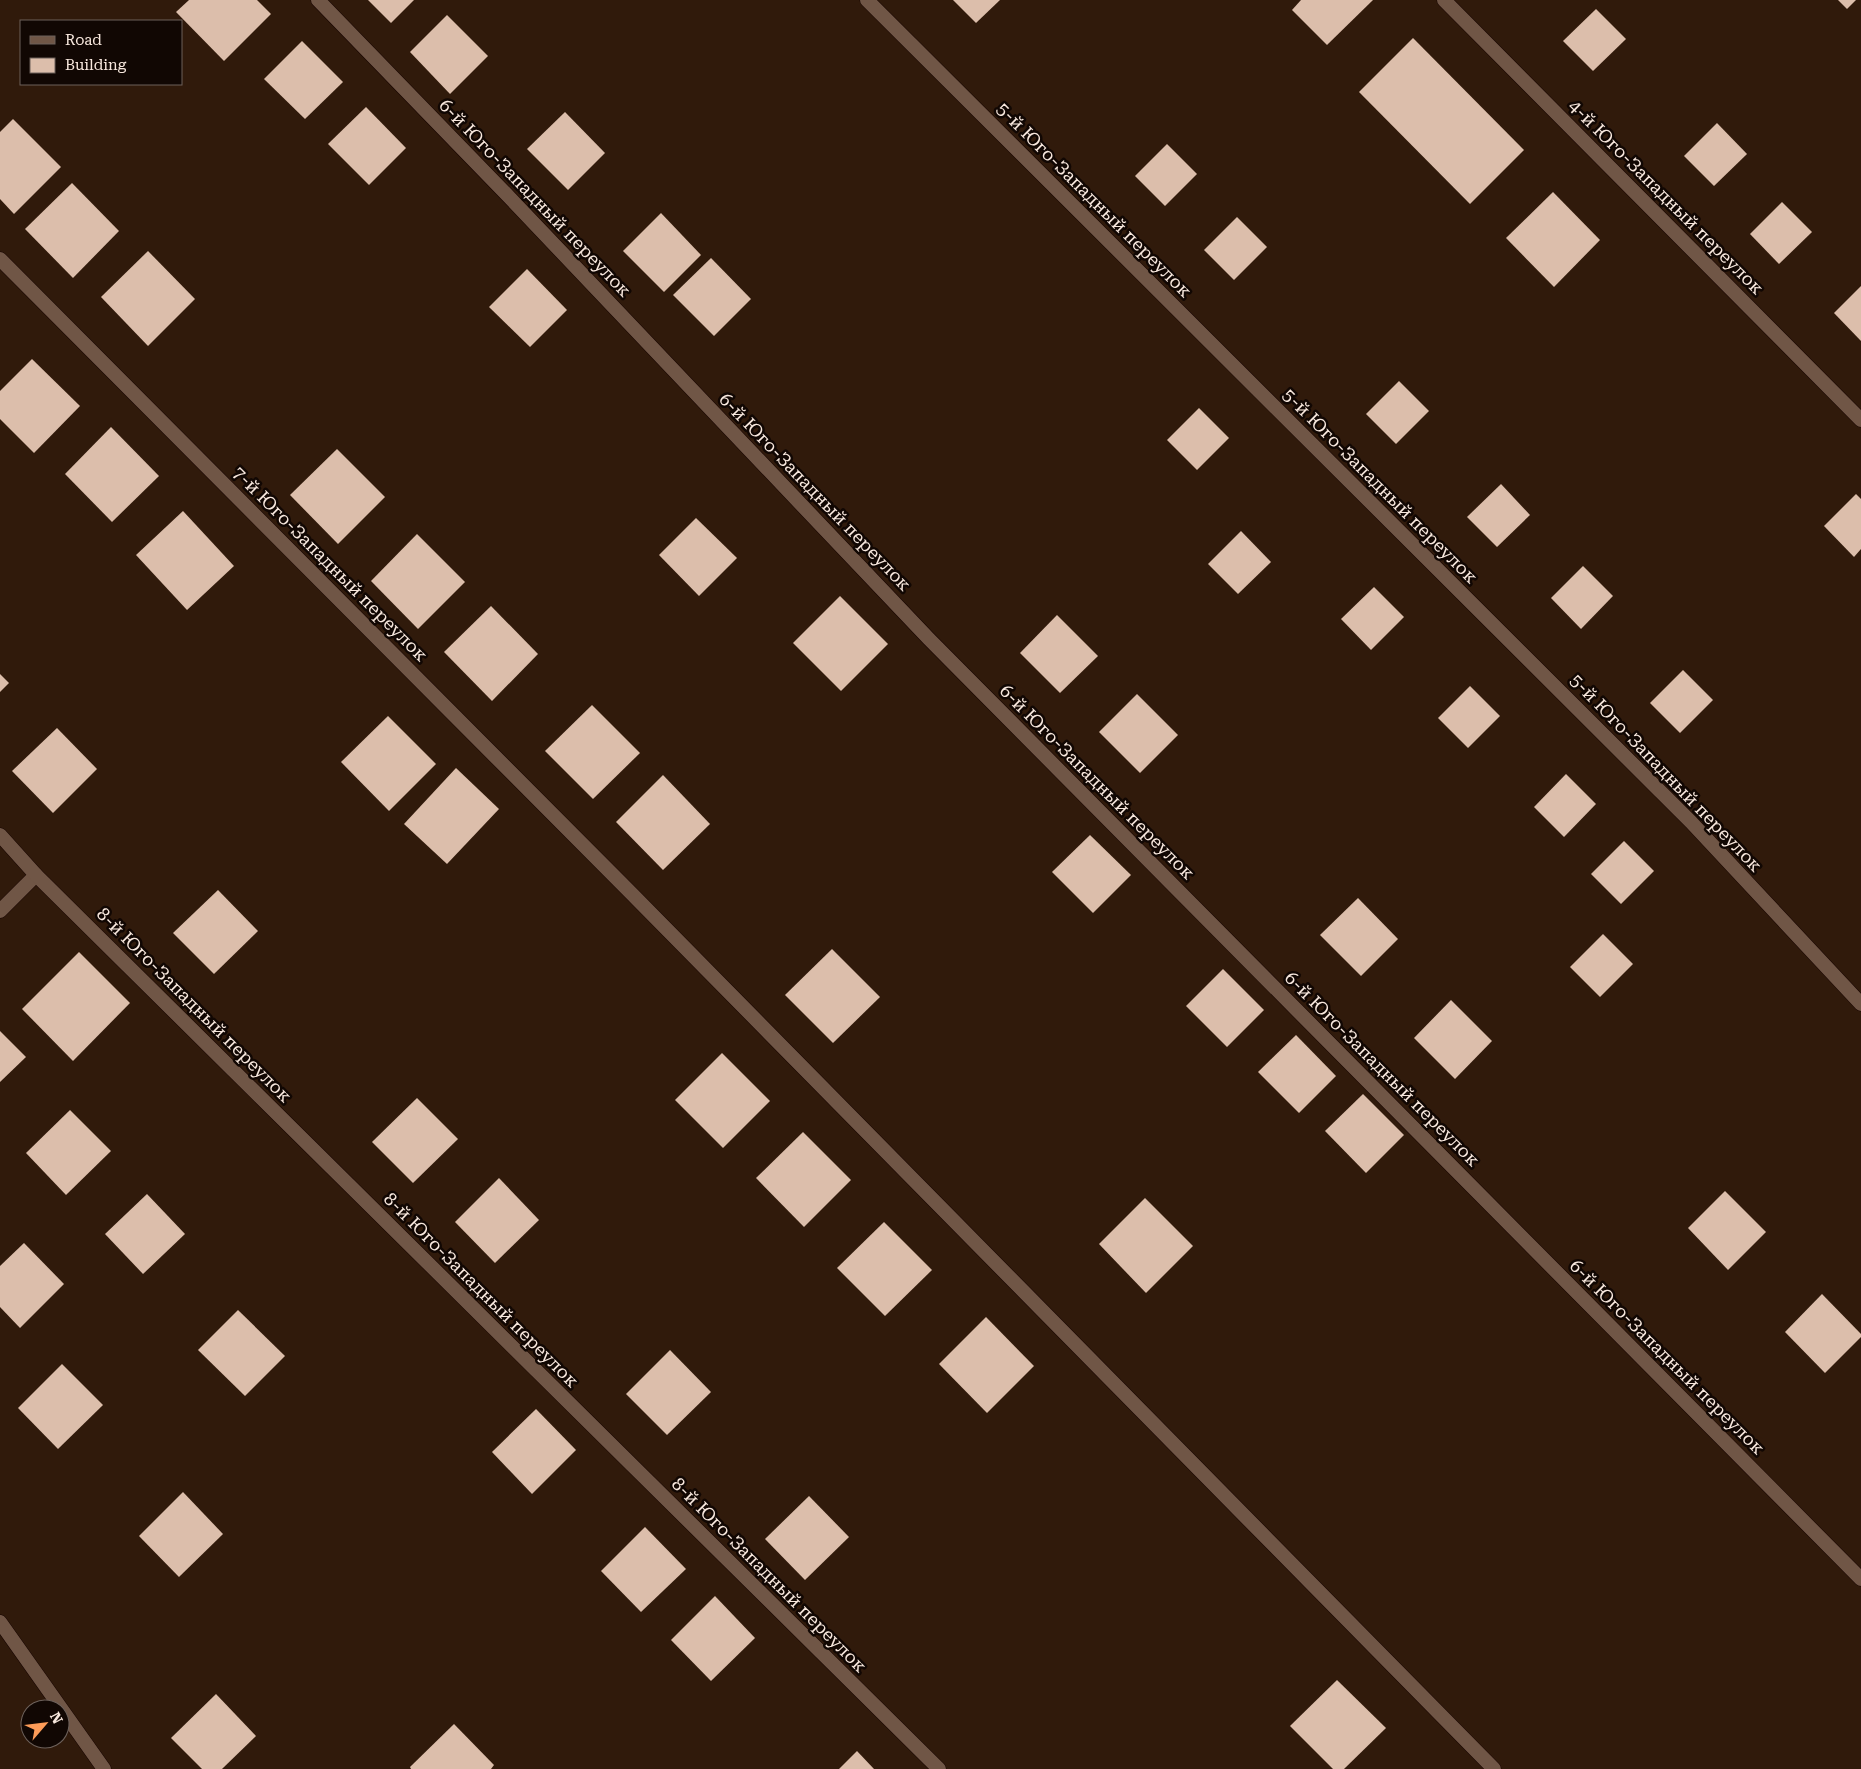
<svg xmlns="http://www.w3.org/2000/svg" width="1861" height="1769" viewBox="0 0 1861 1769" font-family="'Roboto Serif',serif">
<rect width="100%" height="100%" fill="#301a0b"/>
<g fill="#dcbeab">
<path d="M189 0H257L271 14 224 61 176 12Z"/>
<path d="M368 0H414L391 23Z"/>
<path d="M953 0H1000L976 23Z"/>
<path d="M1301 0H1373L1327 45 1292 10Z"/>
<path d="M1838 0H1856L1847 9Z"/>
<path d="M1596 9 1626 39 1593 71 1563 41Z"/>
<path d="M447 15 488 56 450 94 410 52Z"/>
<path d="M1413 38 1524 150 1470 204 1359 92Z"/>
<path d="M302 41 343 82 305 119 264 79Z"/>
<path d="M366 107 406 148 369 185 328 144Z"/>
<path d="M565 112 605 153 568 190 527 149Z"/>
<path d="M13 119 61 167 14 214 0 199V132Z"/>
<path d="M1717 123 1747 154 1714 186 1684 156Z"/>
<path d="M1167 144 1197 174 1165 206 1135 176Z"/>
<path d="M72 183 119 231 73 278 25 229Z"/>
<path d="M1553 192 1600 240 1554 287 1506 238Z"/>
<path d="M1782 202 1812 232 1779 264 1750 234Z"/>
<path d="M661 213 701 255 664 292 623 251Z"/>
<path d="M1237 217 1267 247 1234 280 1204 250Z"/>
<path d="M148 251 195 299 148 346 101 297Z"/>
<path d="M711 258 751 299 714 336 673 295Z"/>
<path d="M527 269 567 310 530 347 489 307Z"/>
<path d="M1861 286V341L1834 313Z"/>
<path d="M32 359 80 406 34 453 0 419V391Z"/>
<path d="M1399 381 1429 411 1396 444 1366 414Z"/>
<path d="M1199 408 1229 438 1197 470 1167 440Z"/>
<path d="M111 427 159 476 112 522 65 474Z"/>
<path d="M337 449 385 497 338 544 290 495Z"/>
<path d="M1501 484 1530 515 1497 547 1467 517Z"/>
<path d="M1856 494 1861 499V549L1854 557 1824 526Z"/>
<path d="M183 511 234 566 187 610 136 555Z"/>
<path d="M696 518 737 558 699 596 659 555Z"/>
<path d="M1241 531 1271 562 1238 594 1208 564Z"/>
<path d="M417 534 465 582 418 629 371 581Z"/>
<path d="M1583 566 1613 596 1581 629 1551 598Z"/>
<path d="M1374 587 1404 617 1371 650 1341 619Z"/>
<path d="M840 596 888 644 841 691 793 643Z"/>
<path d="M491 606 538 654 492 701 444 652Z"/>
<path d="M1057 615 1098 656 1060 693 1020 653Z"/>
<path d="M1683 670 1713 700 1680 733 1650 703Z"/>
<path d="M0 674 9 683 0 692Z"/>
<path d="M1470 686 1500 716 1468 748 1438 718Z"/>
<path d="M1137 694 1178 735 1140 773 1099 732Z"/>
<path d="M592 705 640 753 593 799 545 751Z"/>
<path d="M388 716 436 764 389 811 341 762Z"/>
<path d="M57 728 97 769 53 813 12 771Z"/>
<path d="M456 768 499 809 447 864 404 824Z"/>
<path d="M1566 774 1596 804 1564 837 1534 807Z"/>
<path d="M663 775 710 824 663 870 616 822Z"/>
<path d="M1090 835 1131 875 1093 913 1052 872Z"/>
<path d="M1624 841 1654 871 1621 904 1591 874Z"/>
<path d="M218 890 258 931 214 974 173 933Z"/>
<path d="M1358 898 1398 939 1361 976 1320 935Z"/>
<path d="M1603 934 1633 964 1600 997 1570 967Z"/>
<path d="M832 949 880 997 833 1043 785 995Z"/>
<path d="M79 952 130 1003 73 1061 22 1009Z"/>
<path d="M1223 969 1264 1010 1227 1047 1186 1006Z"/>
<path d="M1451 1000 1492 1041 1455 1079 1414 1038Z"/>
<path d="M0 1031 26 1057 0 1082Z"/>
<path d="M1296 1035 1336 1076 1299 1113 1258 1072Z"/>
<path d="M722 1053 770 1101 723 1148 675 1100Z"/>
<path d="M1363 1094 1404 1135 1366 1173 1325 1131Z"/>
<path d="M417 1098 458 1139 413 1183 372 1142Z"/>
<path d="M70 1110 111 1151 66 1195 26 1153Z"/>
<path d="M803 1132 851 1180 804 1227 756 1178Z"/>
<path d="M499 1178 539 1220 495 1263 455 1222Z"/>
<path d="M1725 1191 1766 1232 1728 1270 1688 1228Z"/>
<path d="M147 1194 185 1234 143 1274 105 1234Z"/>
<path d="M1145 1198 1193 1246 1146 1293 1099 1244Z"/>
<path d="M884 1222 932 1270 885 1316 837 1268Z"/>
<path d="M24 1243 64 1284 20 1328 0 1307V1266Z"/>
<path d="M1822 1294 1861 1334V1337L1825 1373 1785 1332Z"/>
<path d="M238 1310 285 1356 245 1396 198 1350Z"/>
<path d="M986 1317 1034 1366 987 1413 939 1364Z"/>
<path d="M670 1350 711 1392 667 1435 626 1394Z"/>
<path d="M62 1364 103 1405 58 1449 18 1408Z"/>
<path d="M536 1409 576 1450 532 1494 492 1452Z"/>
<path d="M183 1492 223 1534 179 1577 139 1536Z"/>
<path d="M809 1496 849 1537 805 1580 765 1539Z"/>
<path d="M645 1527 686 1569 641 1612 601 1571Z"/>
<path d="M715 1596 755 1638 711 1681 671 1640Z"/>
<path d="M1337 1680 1386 1728 1344 1769H1333L1290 1726Z"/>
<path d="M216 1694 256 1736 222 1769H202L171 1738Z"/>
<path d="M454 1724 494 1765 491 1769H411L410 1767Z"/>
<path d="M857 1751 874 1769H839Z"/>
</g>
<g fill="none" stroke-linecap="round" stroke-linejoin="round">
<defs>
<path id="service" d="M0 911 36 875"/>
<g id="minor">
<path d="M318 0 511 199 929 639 1861 1579"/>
<path d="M867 0 1691 822 1861 1004"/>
<path d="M1444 0 1861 420"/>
<path d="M0 259 633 895 1494 1769"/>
<path d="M0 835 36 875 939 1769"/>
<path d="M0 1622 104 1769"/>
</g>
</defs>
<use href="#service" stroke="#170400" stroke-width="15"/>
<use href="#minor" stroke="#170400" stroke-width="15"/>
<use href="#service" stroke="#705646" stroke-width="14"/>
<use href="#minor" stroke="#705646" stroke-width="14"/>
</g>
<g text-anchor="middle" stroke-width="5" stroke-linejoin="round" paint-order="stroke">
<g font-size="18" fill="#f8e8de" stroke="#110703">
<text transform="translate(1666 197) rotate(45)" y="6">4-й Юго-Западный переулок</text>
<text transform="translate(535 198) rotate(46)" y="6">6-й Юго-Западный переулок</text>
<text transform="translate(1094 200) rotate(45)" y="6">5-й Юго-Западный переулок</text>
<text transform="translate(1380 486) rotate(45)" y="6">5-й Юго-Западный переулок</text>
<text transform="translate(815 492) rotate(46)" y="6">6-й Юго-Западный переулок</text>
<text transform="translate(330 564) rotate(45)" y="6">7-й Юго-Западный переулок</text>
<text transform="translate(1666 773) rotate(46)" y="6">5-й Юго-Западный переулок</text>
<text transform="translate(1097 782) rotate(45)" y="6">6-й Юго-Западный переулок</text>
<text transform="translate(194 1005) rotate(45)" y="6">8-й Юго-Западный переулок</text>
<text transform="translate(1382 1069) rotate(45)" y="6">6-й Юго-Западный переулок</text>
<text transform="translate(481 1290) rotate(45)" y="6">8-й Юго-Западный переулок</text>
<text transform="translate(1667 1357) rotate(45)" y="6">6-й Юго-Западный переулок</text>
<text transform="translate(769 1575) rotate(45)" y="6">8-й Юго-Западный переулок</text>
</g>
</g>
<rect x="20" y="20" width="162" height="65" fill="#110703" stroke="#6d615b"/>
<rect x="30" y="36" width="25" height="8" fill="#705646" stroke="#6d615b"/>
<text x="65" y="45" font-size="15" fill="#f8e8de">Road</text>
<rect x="30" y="58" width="25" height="15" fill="#dcbeab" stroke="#6d615b"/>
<text x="65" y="70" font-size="15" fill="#f8e8de">Building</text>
<g transform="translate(45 1724) rotate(62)"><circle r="24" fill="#110703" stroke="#6d615b"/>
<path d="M0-4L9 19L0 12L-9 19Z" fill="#fe9c58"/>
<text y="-8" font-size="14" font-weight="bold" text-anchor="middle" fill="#f8e8de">N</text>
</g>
</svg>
